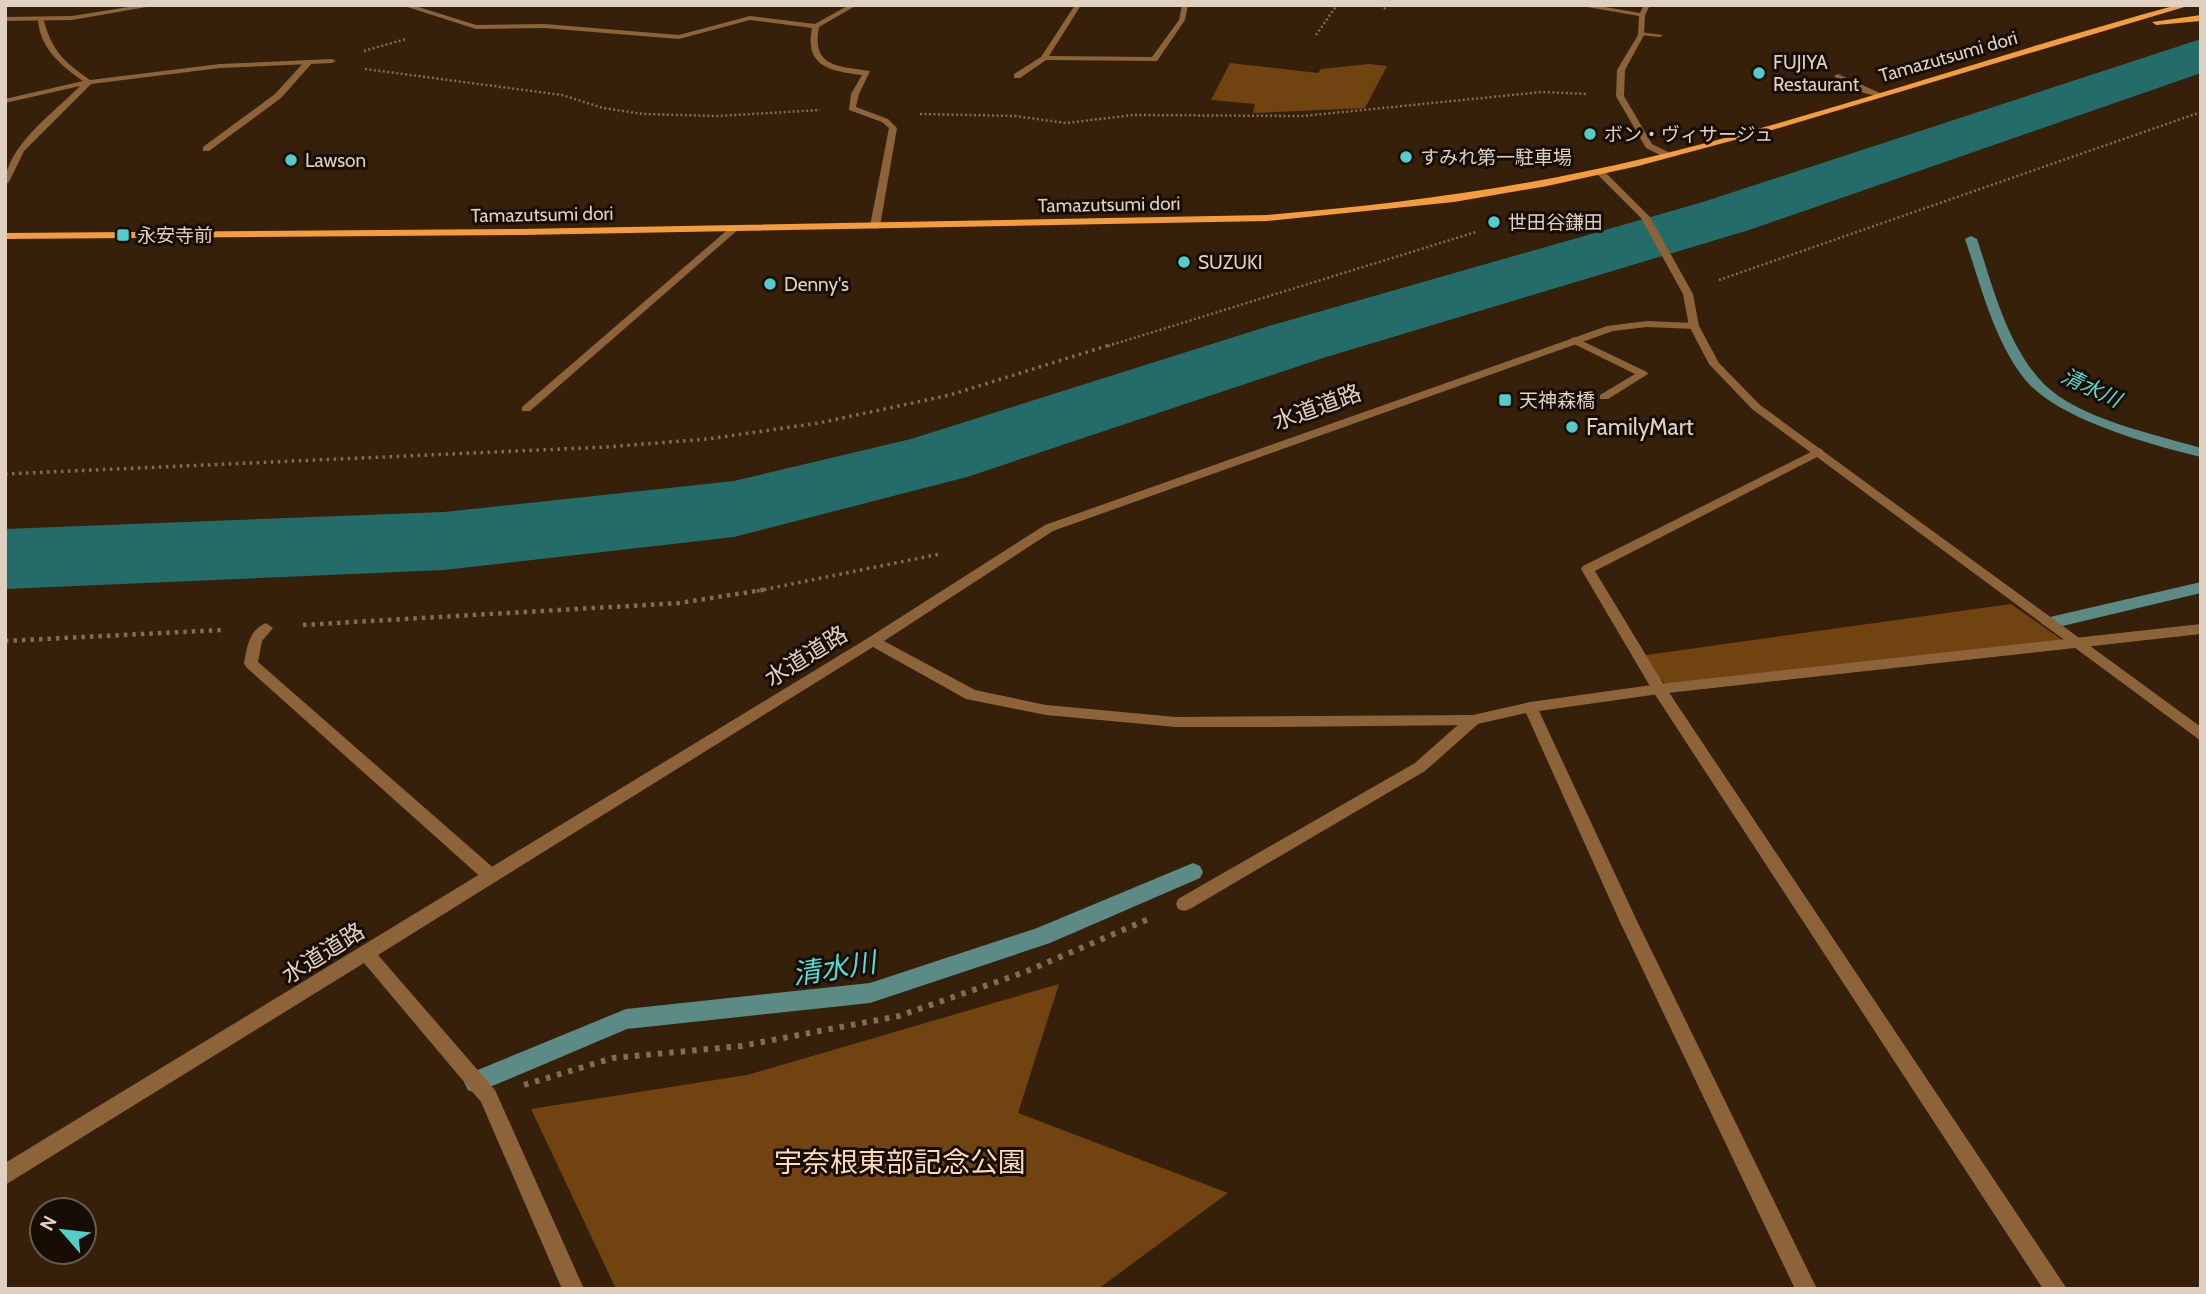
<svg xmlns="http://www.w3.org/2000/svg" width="2206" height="1294" viewBox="0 0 2206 1294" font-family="Cabin,'Noto Sans JP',sans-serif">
<rect width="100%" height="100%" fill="#372009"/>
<g fill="#704310">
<path d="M1230 63 1318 73 1321 69 1369 64 1387 66 1365 108 1253 113 1255 104 1211 100Z"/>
<path d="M2011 604 2068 644 1669 688 1639 656Z"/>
<path d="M1059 984 1018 1113 1228 1193 1098 1289H616L531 1109 747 1075Z"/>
</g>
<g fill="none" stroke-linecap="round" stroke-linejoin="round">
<g fill="#5c8a84" fill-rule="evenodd">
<path d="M1971 236 1977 239C1993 287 2007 346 2044 384 2079 419 2154 434 2201 448V457C2151 445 2054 419 2023 377 1993 337 1981 286 1965 239Z"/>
<path d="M2201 582V593L2050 629 2041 623 2050 617Z"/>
<path d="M1193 863 1200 866 1203 872 1200 878 1050 943 870 1003 627 1029 476 1093 468 1090 464 1082 468 1074 626 1009 870 983 1037 928Z"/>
</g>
<path fill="#246c6a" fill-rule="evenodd" d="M2201 39V73L1749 230 1323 358 967 477 734 537 444 570 5 589V529L444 512 734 481 911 439 1269 326 1703 202Z"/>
<g stroke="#806c59" stroke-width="2.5" stroke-dasharray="2 2.5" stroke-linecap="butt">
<path d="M1384 9 1387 5"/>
<path d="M1316 35 1337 5"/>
<path d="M364 51 406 39"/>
<path d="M365 69 562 95 603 108 643 114 718 116 820 110"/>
<path d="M920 114 1015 116 1066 123 1133 115 1303 116 1542 92 1588 94"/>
<path d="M1719 280 2201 112"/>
<path d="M1108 346 1476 232"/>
</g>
<g stroke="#806c59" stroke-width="3.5" stroke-dasharray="2.5 4.5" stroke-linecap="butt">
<path d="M5 474 606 447 708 439 819 423 950 395 1113 344"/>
<path d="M757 591 940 554"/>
</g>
<g stroke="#806c59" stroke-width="4.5" stroke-dasharray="3.5 5" stroke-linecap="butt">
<path d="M303 625 679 603 769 589"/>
<path d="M5 641 221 630"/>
</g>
<path stroke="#806c59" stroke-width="6" stroke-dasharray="4.5 7" stroke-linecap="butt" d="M524 1085 613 1058 741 1046 899 1016 1025 972 1151 918"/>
<g fill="#8d6339" fill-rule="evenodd">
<path d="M1075 5H1081L1049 56 1152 57 1179 20 1182 5H1188L1185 20 1157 61 1046 60 1020 78H1014V74L1041 57Z"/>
<path d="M1639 32 1663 35 1660 37 1641 35Z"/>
<path d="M306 60 313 62 281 98 209 151H203V147L275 94Z"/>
<path d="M1838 74 1882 94C1870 99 1844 85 1834 76Z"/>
<path d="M732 226 740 228 530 411H522V407Z"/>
<path d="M1574 337 1647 372 1648 374 1608 399H1600V395L1635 374 1570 342 1569 340Z"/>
<path d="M1819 448 1823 450V454L1595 571 1664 685 2067 1289H2043L1654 693 1581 569 1583 566Z"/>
<path d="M266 623 273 628 262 641 258 662 497 871 499 876 497 881 491 883 485 881 246 667 244 663C247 647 249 630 266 623Z"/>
<path d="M1473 715 1478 716 1480 720 1478 724 1425 771 1190 909 1184 911 1178 909 1176 904 1178 899 1415 763 1468 716Z"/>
</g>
<g fill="#8d6339" fill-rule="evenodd">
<path d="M401 5H412L476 25 544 24 679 35 750 16 815 24 849 5H857L819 27C811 68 839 66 870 71L859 94 856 107 888 119 897 128 880 226 875 229 870 226 889 128 882 122 849 110 851 94 862 75C831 71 804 67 812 28L750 20 679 39 544 28 476 29Z"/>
<path d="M1576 5H1593L1640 13 1644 5H1650L1645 15 1644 35 1625 70 1624 96 1652 144 1670 153V157H1664L1646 148 1616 96 1617 70 1638 35 1639 16Z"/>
<path d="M38 17 43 18C52 51 63 61 90 80L220 64 332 59 336 61 332 63 220 68 91 84 24 151 9 182 5 185C5 146 55 112 80 86L5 103V99L83 81C60 65 38 46 38 17Z"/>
<path d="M1647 321 1694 323 1699 326 1694 329 1647 327 1613 331 1053 531 884 641 975 690 1046 705 1176 717 1473 715 1530 702 1659 684 2201 624V634L1659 694 1539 711 1637 921 1817 1289H1795L1620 922 1526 713 1473 725 1272 727H1176L1046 715 966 699 873 647 378 955 495 1090 584 1289H562L481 1102 364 963 5 1185V1163L868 638 1045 525 1607 326Z"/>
</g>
<g fill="#8d6339" fill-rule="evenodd">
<path d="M141 5H158L72 20 5 21V17L72 16Z"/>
<path d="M1597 170H1603L1650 217 1693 294 1699 326 1719 363 1760 405 2201 727V741L1752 409 1709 364 1689 326 1683 294 1641 218 1597 174Z"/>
</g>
<g fill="#f59d3d" fill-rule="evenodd">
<path d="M2177 5H2191L1779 128 1638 166 1547 186 1454 202 1267 221 521 235 5 239V233L521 229 1267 215C1376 206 1484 193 1592 170 1790 128 1981 58 2177 5Z"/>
<path d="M2201 15V21L2156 25 2152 22Z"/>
</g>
</g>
<g fill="#53cdc9" stroke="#170d04" stroke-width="2.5">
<circle cx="1759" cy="73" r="7"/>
<circle cx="1590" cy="134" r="7"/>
<circle cx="1406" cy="157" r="7"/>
<circle cx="291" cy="160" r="7"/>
<circle cx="1494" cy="222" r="7"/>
<rect x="116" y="228" width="14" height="14" rx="3.5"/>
<circle cx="1184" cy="262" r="7"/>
<circle cx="770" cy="284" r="7"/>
<rect x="1498" y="393" width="14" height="14" rx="3.5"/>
<circle cx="1572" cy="427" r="7"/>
</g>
<g text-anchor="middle" stroke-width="6" stroke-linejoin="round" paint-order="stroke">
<g font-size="19" fill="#dfd0c2" stroke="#170d04">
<text transform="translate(1948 56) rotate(-16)" y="7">Tamazutsumi dori</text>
<text transform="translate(1109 204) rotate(-1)" y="7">Tamazutsumi dori</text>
<text transform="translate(542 214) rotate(-1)" y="7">Tamazutsumi dori</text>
</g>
<g font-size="19" fill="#dfd0c2" stroke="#170d04" text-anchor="start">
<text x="1773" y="69">FUJIYA<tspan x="1773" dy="22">Restaurant</tspan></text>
<text x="1604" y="141">ボン・ヴィサージュ</text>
<text x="1420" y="164">すみれ第一駐車場</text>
<text x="305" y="167">Lawson</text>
<text x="1508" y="229">世田谷鎌田</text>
<text x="137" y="242">永安寺前</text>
<text x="1198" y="269">SUZUKI</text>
<text x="784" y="291">Denny's</text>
<text x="1519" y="407">天神森橋</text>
</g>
<g font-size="21" font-style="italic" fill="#54dcd8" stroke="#170d04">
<text transform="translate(2091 388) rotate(25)" y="7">清水川</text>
</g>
<g font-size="23" fill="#dfd0c2" stroke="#170d04">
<text transform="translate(1317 407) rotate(-20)" y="8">水道道路</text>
<text transform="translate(806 656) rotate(-32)" y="8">水道道路</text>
<text transform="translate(323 953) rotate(-32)" y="8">水道道路</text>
</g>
<g font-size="23" fill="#dfd0c2" stroke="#170d04" text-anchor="start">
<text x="1586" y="435">FamilyMart</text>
</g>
<g font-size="28" font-style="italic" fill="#54dcd8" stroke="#170d04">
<text transform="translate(834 968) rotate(-9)" y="10">清水川</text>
</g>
<g font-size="28" fill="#fedaba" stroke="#170d04">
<text x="900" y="1172">宇奈根東部記念公園</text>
</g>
</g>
<rect width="2206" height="1294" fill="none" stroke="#dfd0c2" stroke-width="14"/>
<g transform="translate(63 1231) rotate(298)"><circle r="33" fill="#170d04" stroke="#675b50" stroke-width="2"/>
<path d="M0-5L12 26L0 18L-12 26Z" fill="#53cdc9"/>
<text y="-10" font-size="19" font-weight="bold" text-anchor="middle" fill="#dfd0c2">N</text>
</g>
</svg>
